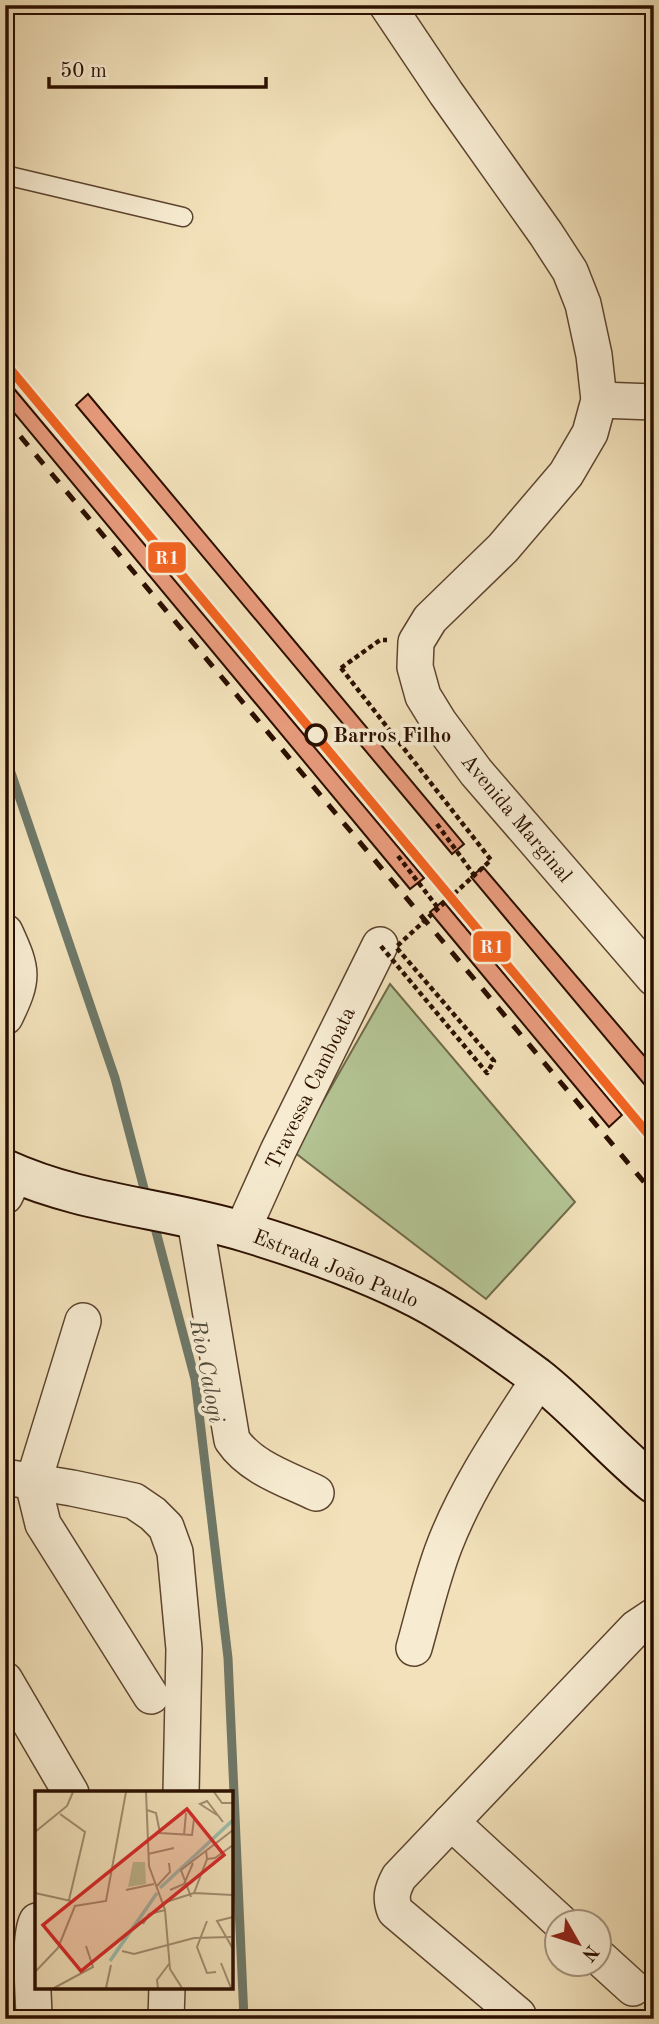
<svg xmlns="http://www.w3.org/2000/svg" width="659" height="2024" viewBox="0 0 659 2024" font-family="'Old Standard TT',serif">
<rect width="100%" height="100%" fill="#f2e1ba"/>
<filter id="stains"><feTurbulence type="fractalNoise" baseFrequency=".00286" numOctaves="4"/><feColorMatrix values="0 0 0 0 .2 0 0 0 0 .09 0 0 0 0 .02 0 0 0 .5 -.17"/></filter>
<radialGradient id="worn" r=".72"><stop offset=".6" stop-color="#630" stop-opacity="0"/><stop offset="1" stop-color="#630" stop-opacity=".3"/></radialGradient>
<path fill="#b4c494" stroke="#706a4a" stroke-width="2" d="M390 984 575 1202 486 1299 294 1152Z"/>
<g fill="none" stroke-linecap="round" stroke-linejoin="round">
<g stroke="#6e7868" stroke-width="9">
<path d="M5 755 115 1078 147 1200"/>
<path d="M153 1220 195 1379 228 1658 244 2019"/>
</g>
</g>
<g fill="#e79b7c" stroke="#2b0f00" stroke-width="2">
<path d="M5 378 424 878 410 889 5 402Z"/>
<path d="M88 394 464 844 452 854 76 405Z"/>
<path d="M483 867 654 1067V1087L650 1091 471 877Z"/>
<path d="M443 901 622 1115 609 1127 430 912Z"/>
</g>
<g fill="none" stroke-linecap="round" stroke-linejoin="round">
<defs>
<path id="lane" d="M5 175 183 217"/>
<g id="street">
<path d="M387 5 446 93 546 234 570 271 583 304 594 355 599 400 590 433 566 474 503 548 430 619 416 642 415 667 423 696 439 722 476 772 654 978"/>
<path d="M599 400 654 402"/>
<path d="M5 932C23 971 24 978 5 1017"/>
<path d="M5 1196 16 1173"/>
<path d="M195 1220 232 1440C251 1468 287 1479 316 1493"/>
<path d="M242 1231 278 1151 380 945"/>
<path d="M83 1321 33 1483 43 1524 151 1696"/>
<path d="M5 1477 72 1488 134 1501 153 1514 166 1527 175 1552 184 1649 181 1793"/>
<path d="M414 1648C424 1613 432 1577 445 1544 468 1485 505 1432 539 1379"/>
<path d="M5 1680 71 1793"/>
<path d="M451 1822 561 1923"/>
<path d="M600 1958 633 1988"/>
<path d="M518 2015 395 1911C390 1898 392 1890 399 1877L636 1628 654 1616"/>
<path d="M34 2019C34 1997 28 1938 37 1921"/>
<path d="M166 2019 167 1987"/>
</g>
<path id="secondary" d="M5 1169C81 1204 166 1208 245 1232 308 1251 374 1274 432 1306 468 1327 503 1352 537 1377 578 1409 613 1451 654 1484"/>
</defs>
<use href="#lane" stroke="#5d442e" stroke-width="21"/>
<use href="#street" stroke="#5d442e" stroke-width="38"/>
<use href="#secondary" stroke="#2b0f00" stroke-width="42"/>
<g stroke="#2b0f00" stroke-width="4.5" stroke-dasharray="5 3.5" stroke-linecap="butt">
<path d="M341 668 380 640H387"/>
<path d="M437 824 474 875"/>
<path d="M398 856 438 908"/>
</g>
<use href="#lane" stroke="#f7ecd2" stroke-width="18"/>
<use href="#street" stroke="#f7ecd2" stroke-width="35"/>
<use href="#secondary" stroke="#f7ecd2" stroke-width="38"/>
<path stroke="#2b0f00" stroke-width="5" stroke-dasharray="12 12" stroke-linecap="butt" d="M5 418 654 1194"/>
<path stroke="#2b0f00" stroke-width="4.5" stroke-dasharray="5 3.5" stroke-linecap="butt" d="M341 668 491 860 396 947 494 1061 487 1073 380 945"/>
<defs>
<path id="rail-1" d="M5 363 654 1141"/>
</defs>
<use href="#rail-1" stroke="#f7ecd2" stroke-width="14"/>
<use href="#rail-1" stroke="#f26522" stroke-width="9"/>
</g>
<circle fill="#f7ecd2" stroke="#2b0f00" stroke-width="3.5" cx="316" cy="735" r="10"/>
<g text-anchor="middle" stroke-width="7" stroke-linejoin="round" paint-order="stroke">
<g font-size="21" font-weight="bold" fill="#2b0f00" stroke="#f7ecd2" text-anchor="start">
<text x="333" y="742">Barros Filho</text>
</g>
<g font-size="21" fill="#2b0f00" stroke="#f7ecd2">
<text transform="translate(517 818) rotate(50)" y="7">Avenida Marginal</text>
<text transform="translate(310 1088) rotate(-64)" y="7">Travessa Camboata</text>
<text transform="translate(336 1268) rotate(22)" y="7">Estrada João Paulo</text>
</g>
<g font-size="23" font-style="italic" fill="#524c3d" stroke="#f7ecd2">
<text transform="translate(208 1371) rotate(79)" y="8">Rio Calogi</text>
</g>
</g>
<g transform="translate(35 1791)">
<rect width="198" height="198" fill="#f2e1ba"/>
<path d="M98 71H110L111 93 93 96Z" fill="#b4c494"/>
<path fill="none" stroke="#9bbeae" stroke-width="3.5" d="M125 97 198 29M75 170 122 102"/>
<path fill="none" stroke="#a28d70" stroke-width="2" d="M111 1 114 75 130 119 135 178 147 197M179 1 187 12H198M112 19 121 22 125 42 157 44 159 28M25 23 50 41 34 109M182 24 165 13 172 10 188 31M0 41 32 15 38 1M149 44 151 22M113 63 139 57M172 68 180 67 198 54M121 96 135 81 134 72M91 99 119 93M135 99 149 93 158 72M0 102 36 110M159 102 172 68 171 59M156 106 146 79 198 39M128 112 159 102 198 104M198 126 182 130 198 158M172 130 162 156 172 182 181 181M108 133 114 123 130 119M87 160 99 163 159 147 196 146M186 172 196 197M0 181 23 157 40 115 71 110 91 1M19 197 58 176 51 155M71 197 76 174M123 197 122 189 134 173"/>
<path fill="#d62828" fill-opacity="0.15" stroke="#d62828" stroke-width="3.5" d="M152 18 189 64 46 180 8 134Z"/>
<rect width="198" height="198" fill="none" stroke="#2b0f00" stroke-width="3.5"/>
</g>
<g stroke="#f7ecd2" stroke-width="2.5">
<rect x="147" y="541" width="40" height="33" rx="7" fill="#f26522"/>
<rect x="472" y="930" width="40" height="33" rx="7" fill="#f26522"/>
</g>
<g font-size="19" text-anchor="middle" font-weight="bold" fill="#fff">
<text x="167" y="564">R1</text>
<text x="492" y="953">R1</text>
</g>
<rect width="659" height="2024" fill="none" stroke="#f2e1ba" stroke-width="28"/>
<rect x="7" y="7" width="645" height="2010" fill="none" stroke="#2b0f00" stroke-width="3.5"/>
<rect x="14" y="14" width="631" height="1996" fill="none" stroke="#2b0f00" stroke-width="2"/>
<g transform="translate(578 1943) rotate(129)"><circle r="33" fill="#f7ecd2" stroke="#a5947e" stroke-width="2"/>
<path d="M0-5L12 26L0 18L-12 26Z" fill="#8f2418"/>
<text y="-10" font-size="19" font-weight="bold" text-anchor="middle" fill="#2b0f00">N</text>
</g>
<path d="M49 77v10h217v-10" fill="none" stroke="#2b0f00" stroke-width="3.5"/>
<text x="60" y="77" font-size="21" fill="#2b0f00" stroke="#f7ecd2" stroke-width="5" paint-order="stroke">50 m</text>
<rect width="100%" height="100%" filter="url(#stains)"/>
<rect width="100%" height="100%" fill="url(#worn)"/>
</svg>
